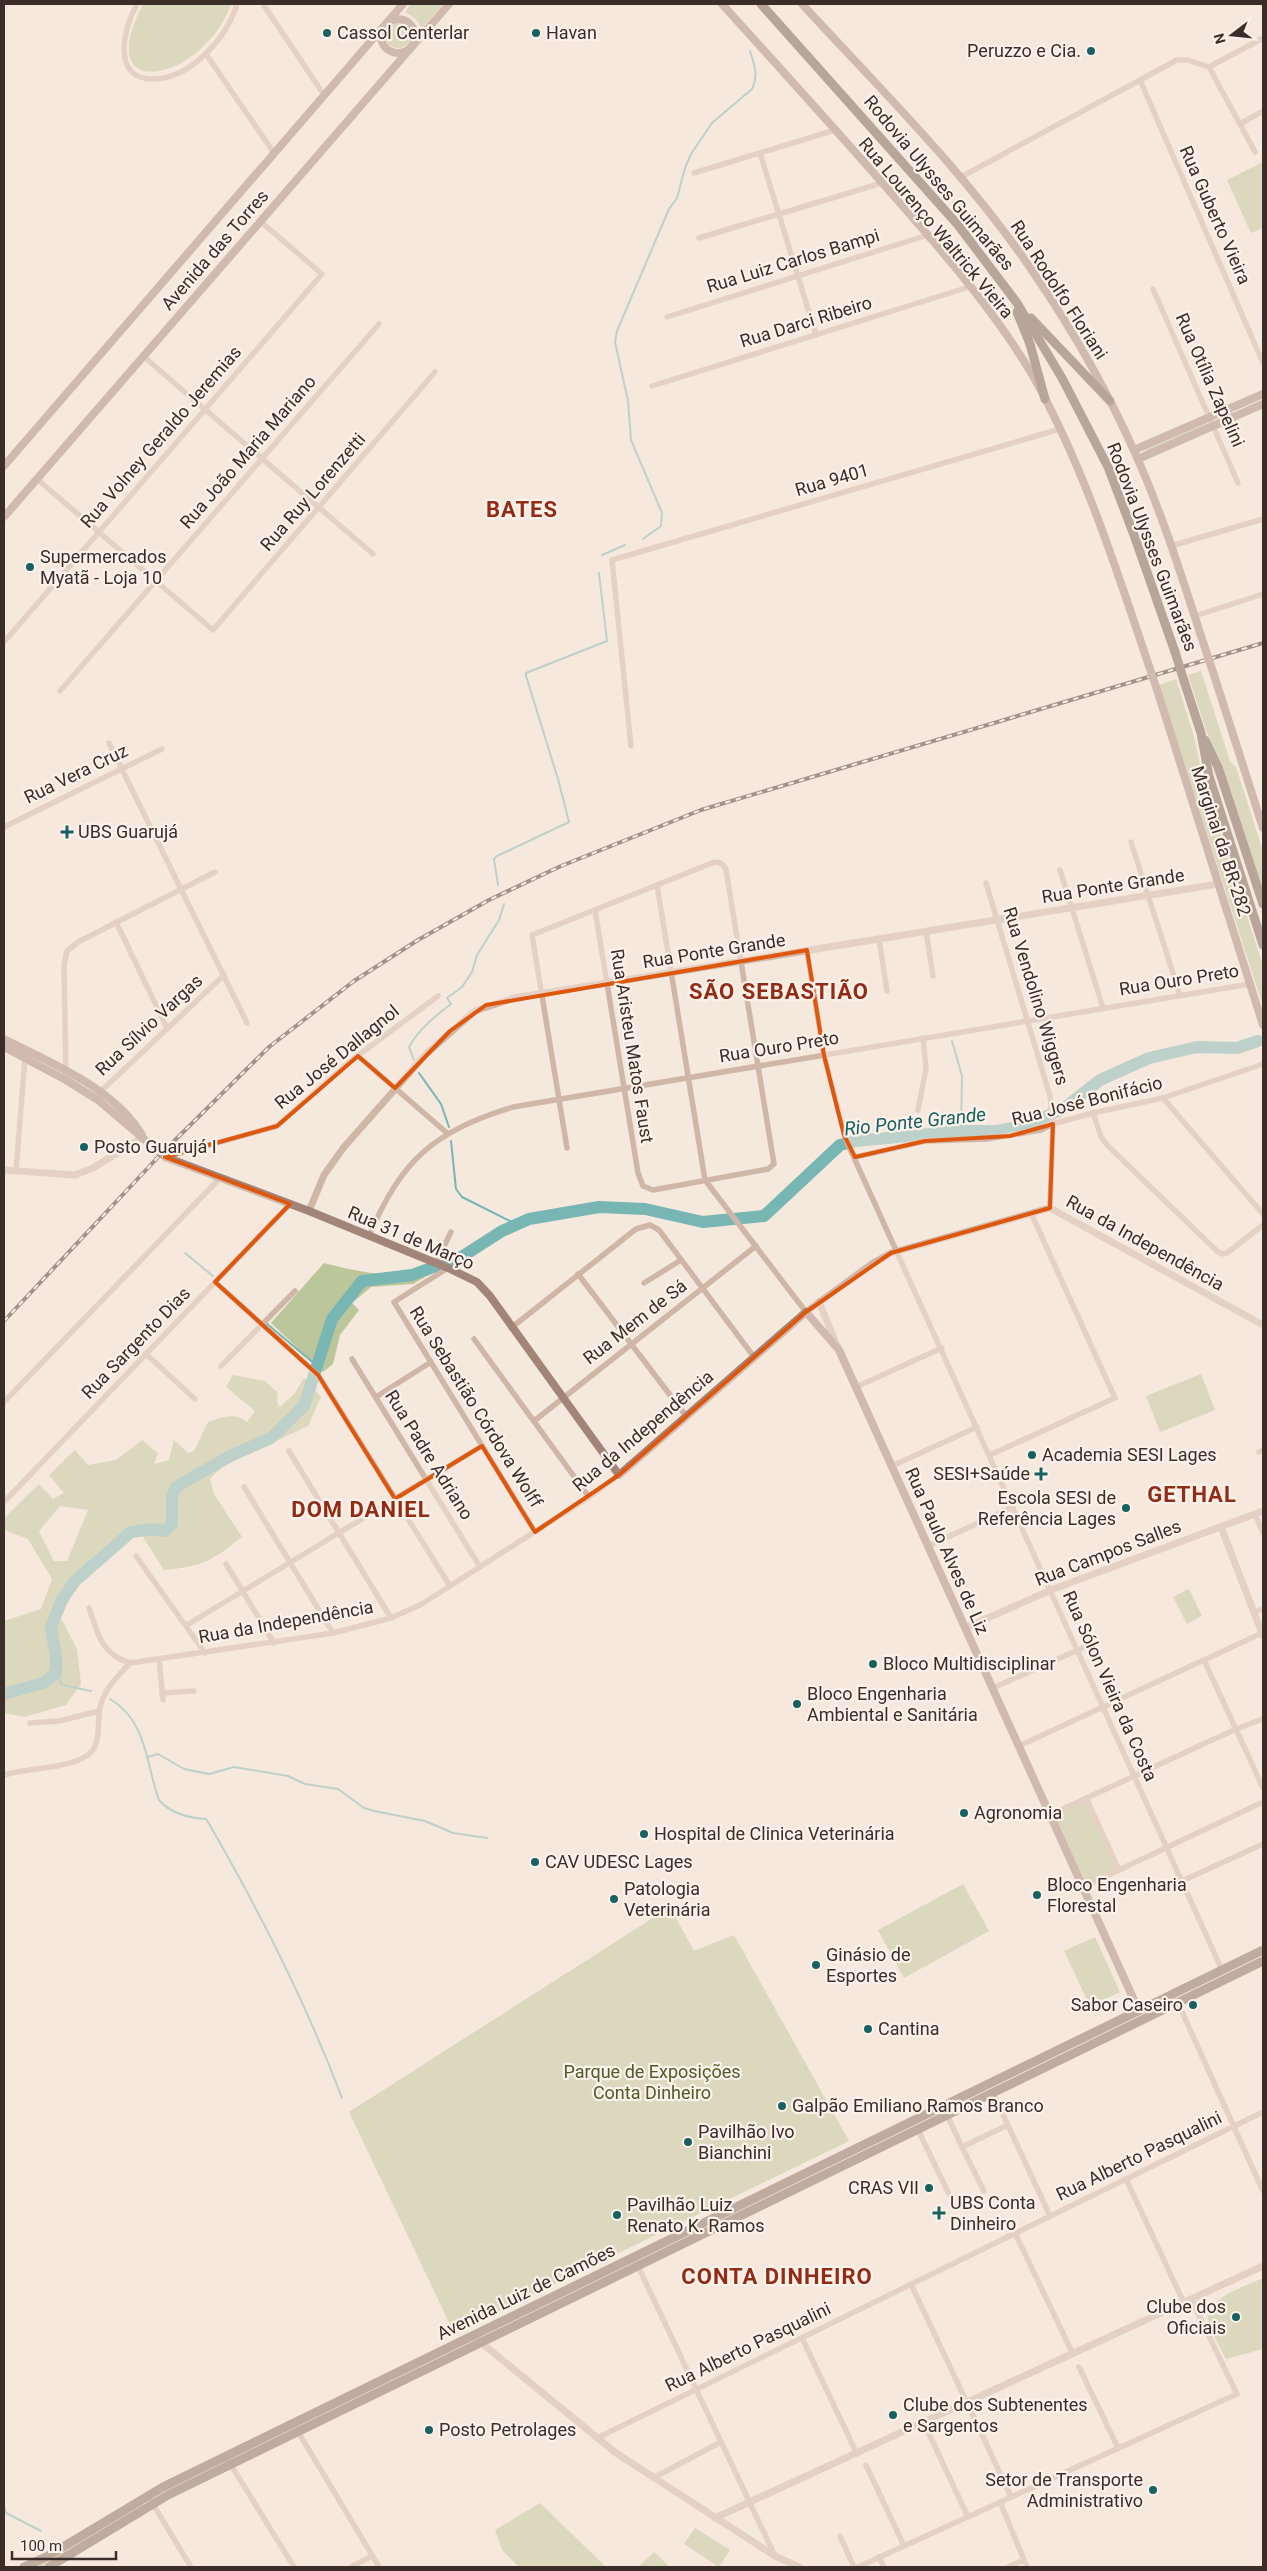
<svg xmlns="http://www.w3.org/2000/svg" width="1267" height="2571" viewBox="0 0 1267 2571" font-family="Roboto,sans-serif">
<rect width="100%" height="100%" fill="#f5e8dd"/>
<g fill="#bbc69a" fill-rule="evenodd">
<path d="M143 4H231C204 81 89 107 143 4Z"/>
<path d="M411 4H443L422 28 415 18 405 12Z"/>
<circle cx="398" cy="35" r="13"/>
<path d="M1263 162V228L1251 233 1227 180Z"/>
<path d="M1207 422 1208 425 1146 452 1145 450Z"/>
<path d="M1201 671 1230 761 1236 767 1263 851V892L1221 762 1207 733 1188 675Z"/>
<path d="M1176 679 1194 737 1203 778 1263 966V1006L1159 685Z"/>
<path d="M324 1263C351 1270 394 1281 420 1268L430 1274 413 1284 371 1287 352 1303 359 1310 340 1335 333 1364 323 1372 271 1323Z"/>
<path d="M1201 1374 1215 1410 1160 1432 1146 1396Z"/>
<path d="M233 1375 265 1381 278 1393 277 1402 280 1407 295 1393 304 1378 321 1397 308 1426 223 1466 210 1479 214 1494 242 1537C210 1562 204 1566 164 1570L138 1529 75 1586 61 1618 77 1649 81 1684 66 1705 24 1717 4 1713V1621L41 1609 52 1579 28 1539 4 1530V1518L39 1484 53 1499 64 1493 49 1475 75 1450 88 1465 116 1460 142 1440 158 1453 154 1464 169 1460 174 1440 188 1453 194 1451 208 1422C222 1417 235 1412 247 1422L255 1411 226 1387ZM60 1506 88 1510 67 1561H54L39 1531Z"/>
<path d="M1189 1589 1202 1616 1187 1624 1173 1597Z"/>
<path d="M1086 1798 1119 1870 1083 1887 1050 1815Z"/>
<path d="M963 1884 989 1931 904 1978 878 1930Z"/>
<path d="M670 1907 694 1951 734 1935 849 2141 454 2333 349 2112Z"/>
<path d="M1095 1937 1120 1992 1090 2006 1064 1951Z"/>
<path d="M1263 2278V2349L1226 2359C1220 2347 1211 2333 1208 2320 1204 2299 1248 2285 1263 2278Z"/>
<path d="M144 2503 145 2505 41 2567H35Z"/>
<path d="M540 2503 606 2567H519L502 2550 495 2530Z"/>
<path d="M695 2528 730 2550 719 2567 684 2544Z"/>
<path d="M654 2552 670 2567H638Z"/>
</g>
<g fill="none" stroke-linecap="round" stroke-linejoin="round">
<g stroke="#78b6b4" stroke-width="2">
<path d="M643 539 661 526 662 513 631 440 628 401 615 342 617 331 669 209 677 198 685 168 691 154 712 123 752 89C759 75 754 64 750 51"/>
<path d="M602 555 625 545"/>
<path d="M498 885 494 859 497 856 569 822 558 779 526 676V673L607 641 599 573"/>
<path d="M952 1041 962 1076 961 1131"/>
<path d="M414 1060 409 1047C419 1029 434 1017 451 1004L447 998 462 987 472 972 477 955 499 920 504 904"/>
<path d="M419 1073 441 1104 449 1127"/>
<path d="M451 1141 456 1189 462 1197 510 1221 514 1225"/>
<path d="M185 1253 213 1276"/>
<path d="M266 1323 316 1365"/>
<path d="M56 1673 62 1685 91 1691"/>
<path d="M110 1699C147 1720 146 1765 159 1800 171 1814 188 1818 206 1819L208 1822C259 1910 306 2003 342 2098"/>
<path d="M148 1757 158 1754 184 1769 209 1774 234 1767 288 1776 305 1784 338 1789 364 1808 374 1811 425 1821 453 1833 487 1838"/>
<path d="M4 2507 6 2513 41 2531"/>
</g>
<path stroke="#78b6b4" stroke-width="12" d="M4 1694 43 1683 56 1673V1656L51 1628 61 1601 75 1581 131 1532 152 1529 164 1531 172 1524V1497L176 1487 230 1456 271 1438 304 1406 332 1319 362 1281 412 1275 463 1256 502 1231 529 1219 599 1207 645 1209 703 1222 764 1216 840 1145 856 1141 961 1131H997L1027 1125 1063 1109 1100 1080 1149 1058 1197 1047 1237 1048 1258 1041"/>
<g stroke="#cfb6a7" stroke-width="5.5">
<path d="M137 4C124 27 110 80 154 79 192 78 227 37 237 4"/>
<path d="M263 4 324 95"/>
<path d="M206 54 274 153"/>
<path d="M1209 67 1255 152"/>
<path d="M1209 67 1263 38"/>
<path d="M1140 80 1263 363"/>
<path d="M1240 124 1263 111"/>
<path d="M760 153 816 335"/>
<path d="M694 173 835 130"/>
<path d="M961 177 1177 60H1187L1209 67"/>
<path d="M699 238 882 183"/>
<path d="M1153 289 1238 483"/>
<path d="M667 317 928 235"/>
<path d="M143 356 373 554"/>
<path d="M652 386 969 287"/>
<path d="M37 479 213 630 435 372"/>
<path d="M1171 546 1263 519"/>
<path d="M1195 616 1263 594"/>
<path d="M4 642 322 274 260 221"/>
<path d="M60 691 379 324"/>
<path d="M109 743 247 1023"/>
<path d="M631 746 612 560 1060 429"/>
<path d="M4 827 162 749"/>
<path d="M1131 842 1180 995"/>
<path d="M1060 870 1103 1008"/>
<path d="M986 883 1050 1096 1053 1124 1050 1208"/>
<path d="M657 885 705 1180 806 1312"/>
<path d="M116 922 167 1028"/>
<path d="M926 931 933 976"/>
<path d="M879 939 887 991"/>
<path d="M807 950 824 1055 846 1140 1222 1970"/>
<path d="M358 1056 447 1133"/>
<path d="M66 1080 64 965 67 951 78 942 215 872"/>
<path d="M98 1094 224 975"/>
<path d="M1163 1098 1263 1214"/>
<path d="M918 1110 926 1068 923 1038"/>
<path d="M1093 1113 1101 1137 1108 1146 1218 1252 1223 1254 1227 1253 1263 1225"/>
<path d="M567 1148 532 935 712 863C719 861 723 863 726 870L774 1164 768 1169 653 1190 643 1186 638 1173 595 910"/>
<path d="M165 1157 277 1126 348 1063 438 996"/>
<path d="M855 1157 925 1141 987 1139 1041 1130 1053 1124 1093 1113 1163 1098 1263 1064"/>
<path d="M16 1171 25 1058"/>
<path d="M369 1236C402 1159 433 1132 513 1107L1250 984"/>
<path d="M436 1263 451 1232"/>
<path d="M448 1268 394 1302 535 1532"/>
<path d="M578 1274 686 1416"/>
<path d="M215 1282 318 1375 450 1586"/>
<path d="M644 1283 681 1260"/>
<path d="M511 1328 636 1229 650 1225 659 1230 754 1357"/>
<path d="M474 1339 589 1497"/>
<path d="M146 1354 195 1399"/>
<path d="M352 1359 480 1567"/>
<path d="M221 1366 295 1291"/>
<path d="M856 1387 942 1348"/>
<path d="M376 1397 431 1362"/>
<path d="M4 1402 220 1178"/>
<path d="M534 1421 756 1246"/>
<path d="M289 1451 391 1618"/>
<path d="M1259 1452 1263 1450"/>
<path d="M990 1455 1115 1398 1031 1213"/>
<path d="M892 1466 977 1427"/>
<path d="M244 1487 333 1633"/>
<path d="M4 1502 290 1204"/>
<path d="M1255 1514 1263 1533"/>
<path d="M928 1546 1013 1507"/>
<path d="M136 1556 205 1653"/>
<path d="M226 1564 274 1643"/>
<path d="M89 1608C98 1634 101 1654 130 1663"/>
<path d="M1254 1612 1263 1609"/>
<path d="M187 1625 482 1446"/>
<path d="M159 1659 163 1700"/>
<path d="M1204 1660 1263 1788"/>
<path d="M993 1688 1096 1642"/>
<path d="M162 1693 194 1691"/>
<path d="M30 1723 59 1721 99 1711"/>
<path d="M1019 1746 1262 1633"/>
<path d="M4 1775C28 1768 61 1769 83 1758 105 1747 95 1723 101 1704 106 1687 119 1675 130 1663L333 1633 391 1618 420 1605 450 1586 589 1497 619 1475"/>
<path d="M1086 1798 1119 1870"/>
<path d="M1050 1815 1236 1729 1263 1719"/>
<path d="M1182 1881 1263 1844"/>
<path d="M1083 1887 1263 1802"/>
<path d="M1178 2003 1263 2191"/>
<path d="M993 2093 1050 2216"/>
<path d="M947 2115 962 2147 1008 2125"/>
<path d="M918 2130 949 2194"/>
<path d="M962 2147 984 2191"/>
<path d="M1126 2179 1184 2303"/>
<path d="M1015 2233 1073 2354"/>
<path d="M637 2264 775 2556"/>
<path d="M911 2284 967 2403"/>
<path d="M802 2338 857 2454"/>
<path d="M1079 2367 1118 2448"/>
<path d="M972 2413 1011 2497"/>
<path d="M297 2430 379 2567"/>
<path d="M929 2434 968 2517"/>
<path d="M597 2438 1263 2112"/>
<path d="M226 2457 294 2567"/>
<path d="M866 2465 904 2546"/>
<path d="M653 2478 721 2442"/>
<path d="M148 2496 191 2567"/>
<path d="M1000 2502 1027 2567"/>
<path d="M840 2536 854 2567"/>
<path d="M879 2557 884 2567"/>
<path d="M351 2567 372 2556"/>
<path d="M858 2567 1237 2394 1191 2299"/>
<path d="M1008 2567 1024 2560"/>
</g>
<g stroke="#cfb6a7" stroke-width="7">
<path d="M4 1170 75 1175 93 1168 143 1137"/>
<path d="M309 1211 324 1175 344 1147 427 1053 475 1011 514 998 1218 884"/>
<path d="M819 1302 838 1348"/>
<path d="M806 1312 873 1263 891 1253 1050 1208 1263 1325"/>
<path d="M1221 1527 1263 1636"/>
<path d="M965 1628 1051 1590 1263 1511"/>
<path d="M473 2336 616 2453 775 2556 799 2567"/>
<path d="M715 2518 1263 2266"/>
</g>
<g stroke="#a38478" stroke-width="8">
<path d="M722 4C779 67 837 131 893 195 943 252 995 311 1033 376 1084 467 1116 568 1149 666"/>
<path d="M802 4C881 90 967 174 1033 272 1072 329 1107 390 1135 453 1163 515 1183 581 1204 645"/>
<circle cx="398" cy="36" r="17"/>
<path d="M1134 450 1263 394"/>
<path d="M1138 459 1263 404"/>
<path d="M4 466 403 4"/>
<path d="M4 517 449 4"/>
<path d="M1214 675 1263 828"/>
<path d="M1159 696 1263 1025"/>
<path d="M4 1039C51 1063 114 1088 142 1135"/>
<path d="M4 1047 66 1080 98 1100 165 1157 309 1211 448 1268 477 1282 490 1296 619 1475 806 1312 839 1350 1139 2011"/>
</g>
<g stroke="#7e6257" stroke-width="9">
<path d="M24 2567 48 2556 163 2487 1263 1950"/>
<path d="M49 2567 168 2495 1263 1961"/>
</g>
<g stroke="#6e544a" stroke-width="9">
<path d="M761 4 958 225 1017 303 1062 378 1108 467 1134 535 1175 652"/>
<path d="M1017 312 1030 344 1045 399"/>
<path d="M1031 318 1110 401"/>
<path d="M1184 681 1201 733 1209 776 1263 945"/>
<path d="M1205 740 1218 767 1263 904"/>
</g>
<defs>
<path id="rail" d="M4 1321 161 1154 269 1047 354 981 418 940 489 900 561 866 701 810 1263 643"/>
</defs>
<use href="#rail" stroke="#3b2d28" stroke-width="4"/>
<use href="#rail" stroke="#fcf2ea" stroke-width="2" stroke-dasharray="5.5" stroke-linecap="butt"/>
<g stroke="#a38478" stroke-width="8">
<path d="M1204 645 1214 675"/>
<path d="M1149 666 1159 696"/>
</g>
<path stroke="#6e544a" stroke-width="9" d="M1175 652 1184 681"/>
</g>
<path d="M0 0H1267V2571H0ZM807 950 824 1055 844 1135 855 1157 925 1141 1010 1136 1053 1124 1050 1208 891 1253 806 1312 619 1475 535 1532 482 1446 395 1499 318 1375 215 1282 290 1204 165 1157 277 1126 358 1056 395 1088 450 1031 486 1005Z" fill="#f5e8dd" fill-opacity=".55" fill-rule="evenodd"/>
<path fill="none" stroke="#df570d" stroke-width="4" stroke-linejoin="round" d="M807 950 824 1055 844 1135 855 1157 925 1141 1010 1136 1053 1124 1050 1208 891 1253 806 1312 619 1475 535 1532 482 1446 395 1499 318 1375 215 1282 290 1204 165 1157 277 1126 358 1056 395 1088 450 1031 486 1005Z"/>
<g fill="#186161" stroke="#fcf2ea" stroke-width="2">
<circle cx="327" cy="33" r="5"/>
<circle cx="536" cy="33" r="5"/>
<circle cx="1091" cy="51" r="5"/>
<circle cx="30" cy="567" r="5"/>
<path d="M64.5 824.5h5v5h5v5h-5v5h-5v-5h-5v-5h5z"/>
<circle cx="84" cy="1147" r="5"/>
<circle cx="1032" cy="1455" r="5"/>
<path d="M1038.5 1466.5h5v5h5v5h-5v5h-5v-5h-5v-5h5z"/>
<circle cx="1126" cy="1508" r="5"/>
<circle cx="873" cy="1664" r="5"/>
<circle cx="797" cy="1704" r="5"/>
<circle cx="964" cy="1813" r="5"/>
<circle cx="644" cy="1834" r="5"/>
<circle cx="535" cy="1862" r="5"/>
<circle cx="1037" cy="1895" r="5"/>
<circle cx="614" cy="1899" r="5"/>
<circle cx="816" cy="1965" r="5"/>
<circle cx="1193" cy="2005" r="5"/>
<circle cx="868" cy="2029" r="5"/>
<circle cx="782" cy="2106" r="5"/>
<circle cx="688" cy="2142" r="5"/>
<circle cx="929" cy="2188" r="5"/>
<path d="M936.5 2205.5h5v5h5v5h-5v5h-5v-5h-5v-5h5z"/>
<circle cx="617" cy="2215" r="5"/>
<circle cx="1236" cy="2317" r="5"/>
<circle cx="893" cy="2415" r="5"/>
<circle cx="429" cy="2430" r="5"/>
<circle cx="1153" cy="2490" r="5"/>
</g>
<g text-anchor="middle" stroke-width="4.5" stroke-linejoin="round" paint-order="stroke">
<g font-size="18" fill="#3b2d28" stroke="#fcf2ea" text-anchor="start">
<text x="337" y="39">Cassol Centerlar</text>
<text x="546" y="39">Havan</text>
<text x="1081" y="57" text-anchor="end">Peruzzo e Cia.</text>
<text x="40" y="563">Supermercados<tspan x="40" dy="21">Myatã - Loja 10</tspan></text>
<text x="78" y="838">UBS Guarujá</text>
<text x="94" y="1153">Posto Guarujá I</text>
<text x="1042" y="1461">Academia SESI Lages</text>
<text x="1030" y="1480" text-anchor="end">SESI+Saúde</text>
<text x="1116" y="1504" text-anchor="end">Escola SESI de<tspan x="1116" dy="21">Referência Lages</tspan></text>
<text x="883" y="1670">Bloco Multidisciplinar</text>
<text x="807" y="1700">Bloco Engenharia<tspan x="807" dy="21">Ambiental e Sanitária</tspan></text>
<text x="974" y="1819">Agronomia</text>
<text x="654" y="1840">Hospital de Clinica Veterinária</text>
<text x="545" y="1868">CAV UDESC Lages</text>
<text x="1047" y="1891">Bloco Engenharia<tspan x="1047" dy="21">Florestal</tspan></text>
<text x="624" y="1895">Patologia<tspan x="624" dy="21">Veterinária</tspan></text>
<text x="826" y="1961">Ginásio de<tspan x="826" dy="21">Esportes</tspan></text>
<text x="1183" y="2011" text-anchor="end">Sabor Caseiro</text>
<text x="878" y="2035">Cantina</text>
<text x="792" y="2112">Galpão Emiliano Ramos Branco</text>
<text x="698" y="2138">Pavilhão Ivo<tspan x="698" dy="21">Bianchini</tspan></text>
<text x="919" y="2194" text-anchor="end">CRAS VII</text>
<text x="950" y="2209">UBS Conta<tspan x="950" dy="21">Dinheiro</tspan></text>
<text x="627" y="2211">Pavilhão Luiz<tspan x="627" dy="21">Renato K. Ramos</tspan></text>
<text x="1226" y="2313" text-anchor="end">Clube dos<tspan x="1226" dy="21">Oficiais</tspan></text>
<text x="903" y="2411">Clube dos Subtenentes<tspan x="903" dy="21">e Sargentos</tspan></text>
<text x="439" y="2436">Posto Petrolages</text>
<text x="1143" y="2486" text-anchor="end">Setor de Transporte<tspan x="1143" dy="21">Administrativo</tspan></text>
</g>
<g font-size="18" fill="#3b2d28" stroke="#fcf2ea">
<text transform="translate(939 183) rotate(50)" y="6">Rodovia Ulysses Guimarães</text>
<text transform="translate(1215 215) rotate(66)" y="6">Rua Guberto Vieira</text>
<text transform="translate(936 228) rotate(50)" y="6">Rua Lourenço Waltrick Vieira</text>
<text transform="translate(215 250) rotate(-49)" y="6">Avenida das Torres</text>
<text transform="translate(793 261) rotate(-17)" y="6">Rua Luiz Carlos Bampi</text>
<text transform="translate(1059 290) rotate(57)" y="6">Rua Rodolfo Floriani</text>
<text transform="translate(806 322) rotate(-17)" y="6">Rua Darci Ribeiro</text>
<text transform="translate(1210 380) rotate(66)" y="6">Rua Otília Zapelini</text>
<text transform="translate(161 437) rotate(-49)" y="6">Rua Volney Geraldo Jeremias</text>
<text transform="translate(248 452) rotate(-49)" y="6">Rua João Maria Mariano</text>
<text transform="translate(832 480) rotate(-16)" y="6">Rua 9401</text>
<text transform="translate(313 492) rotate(-49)" y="6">Rua Ruy Lorenzetti</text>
<text transform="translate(1152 547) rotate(69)" y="6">Rodovia Ulysses Guimarães</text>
<text transform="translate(76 774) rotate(-26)" y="6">Rua Vera Cruz</text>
<text transform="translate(1221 841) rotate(72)" y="6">Marginal da BR-282</text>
<text transform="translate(1113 886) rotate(-9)" y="6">Rua Ponte Grande</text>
<text transform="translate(714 951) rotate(-9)" y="6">Rua Ponte Grande</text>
<text transform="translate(1179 980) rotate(-9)" y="6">Rua Ouro Preto</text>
<text transform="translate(1036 996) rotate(73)" y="6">Rua Vendolino Wiggers</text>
<text transform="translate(149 1025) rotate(-43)" y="6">Rua Sílvio Vargas</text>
<text transform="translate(632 1046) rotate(81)" y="6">Rua Aristeu Matos Faust</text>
<text transform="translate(779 1047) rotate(-9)" y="6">Rua Ouro Preto</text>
<text transform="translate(337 1057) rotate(-39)" y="6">Rua José Dallagnol</text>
<text transform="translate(1087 1101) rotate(-14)" y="6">Rua José Bonifácio</text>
<text transform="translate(411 1238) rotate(23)" y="6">Rua 31 de Março</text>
<text transform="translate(1145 1243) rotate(29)" y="6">Rua da Independência</text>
<text transform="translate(635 1322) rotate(-38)" y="6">Rua Mem de Sá</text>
<text transform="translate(136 1343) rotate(-46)" y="6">Rua Sargento Dias</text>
<text transform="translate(476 1407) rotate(58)" y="6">Rua Sebastião Córdova Wolff</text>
<text transform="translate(643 1431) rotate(-40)" y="6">Rua da Independência</text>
<text transform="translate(429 1455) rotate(58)" y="6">Rua Padre Adriano</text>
<text transform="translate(947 1551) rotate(66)" y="6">Rua Paulo Alves de Liz</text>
<text transform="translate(1108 1553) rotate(-21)" y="6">Rua Campos Salles</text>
<text transform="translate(286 1622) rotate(-10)" y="6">Rua da Independência</text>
<text transform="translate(1110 1686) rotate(66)" y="6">Rua Sólon Vieira da Costa</text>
<text transform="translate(1139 2156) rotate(-26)" y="6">Rua Alberto Pasqualini</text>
<text transform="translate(526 2292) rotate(-26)" y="6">Avenida Luiz de Camões</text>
<text transform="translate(748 2347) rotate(-26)" y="6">Rua Alberto Pasqualini</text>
</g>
<g font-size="18" fill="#4d5c29" stroke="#fcf2ea">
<text x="652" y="2078">Parque de Exposições<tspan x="652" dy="21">Conta Dinheiro</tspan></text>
</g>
<g font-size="19" font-style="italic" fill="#186161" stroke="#fcf2ea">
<text transform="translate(915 1121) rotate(-6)" y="7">Rio Ponte Grande</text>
</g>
<g font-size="22" font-weight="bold" letter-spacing="1" fill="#932c17" stroke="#fcf2ea">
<text x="522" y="517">BATES</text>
<text x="779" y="999">SÃO SEBASTIÃO</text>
<text x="1192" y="1502">GETHAL</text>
<text x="361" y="1517">DOM DANIEL</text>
<text x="777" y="2284">CONTA DINHEIRO</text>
</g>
</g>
<rect width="1267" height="2571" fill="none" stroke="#3b2d28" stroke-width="10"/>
<g transform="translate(1232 35) rotate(254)" stroke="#fcf2ea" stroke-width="4" paint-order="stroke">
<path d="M0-4L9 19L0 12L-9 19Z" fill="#3b2d28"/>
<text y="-8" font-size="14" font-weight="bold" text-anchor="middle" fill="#3b2d28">N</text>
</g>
<path d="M12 2551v8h104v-8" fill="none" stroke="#3b2d28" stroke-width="2.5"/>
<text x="20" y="2551" font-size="15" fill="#3b2d28" stroke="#fcf2ea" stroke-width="4" paint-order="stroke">100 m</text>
</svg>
